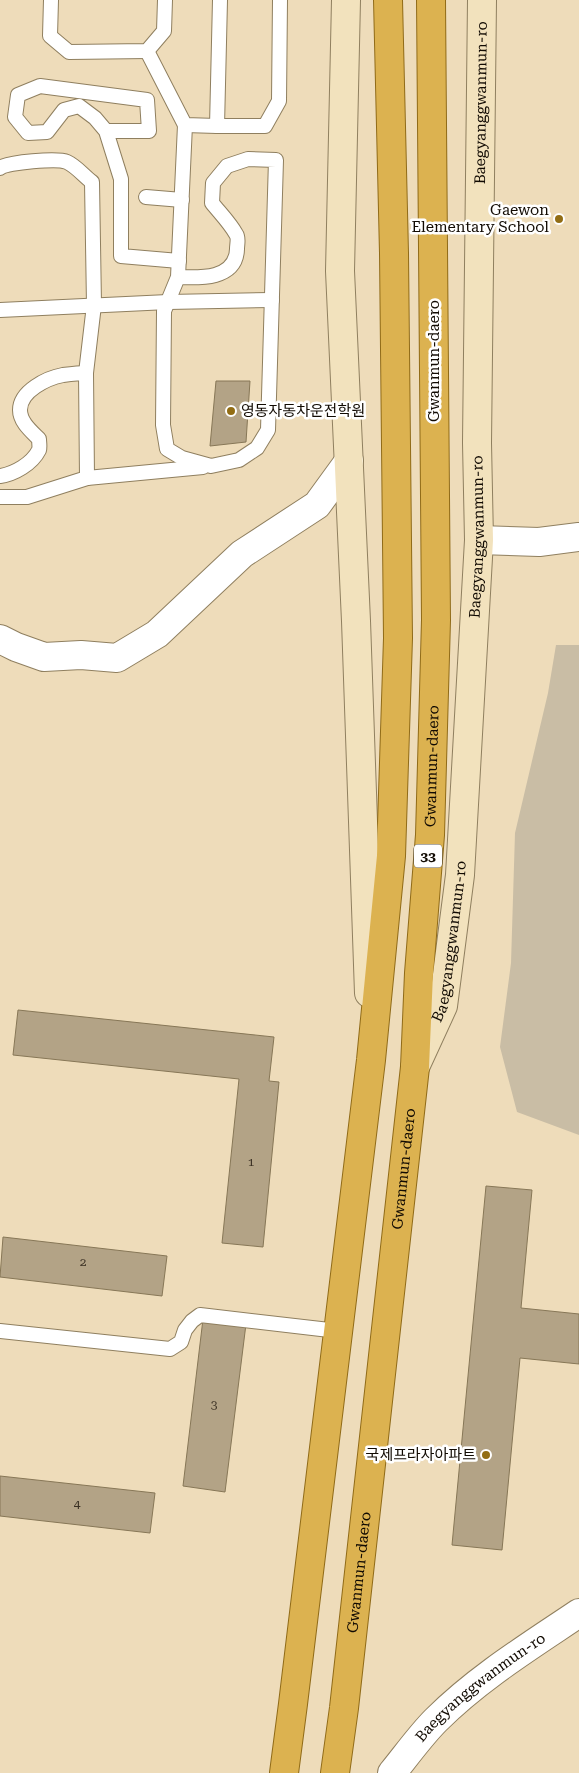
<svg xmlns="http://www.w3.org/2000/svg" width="579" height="1773" viewBox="0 0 579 1773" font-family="'Roboto Serif','Noto Sans KR',serif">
<rect width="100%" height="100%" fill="#eedcba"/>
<path fill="#c9bda5" d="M556 645H579V1135L517 1112 500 1047 511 963 515 833 548 693Z"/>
<g fill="#b3a386" stroke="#877757">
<path d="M216 381H250L246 442 210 446Z"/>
<path d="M18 1010 274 1037 269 1081 279 1082 263 1247 222 1243 239 1079 13 1055Z"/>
<path d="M486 1186 532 1190 521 1308 579 1314V1364L520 1358 502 1550 452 1545Z"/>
<path d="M3 1237 167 1256 162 1296 0 1277Z"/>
<path d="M203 1319 246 1324 225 1492 183 1486Z"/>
<path d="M0 1476 155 1493 150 1533 0 1516Z"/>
</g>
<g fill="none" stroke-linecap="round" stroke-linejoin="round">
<defs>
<g id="service">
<path d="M51 0 50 36 69 52 147 51 164 31 165 0"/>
<path d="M220 0 217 126H265L279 101 280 0"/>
<path d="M147 51 185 125 217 126"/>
<path d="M106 131 95 118 79 106 64 110 47 132 28 133 15 117 18 95 40 86 147 100 149 131H106L121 179V256L179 261"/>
<path d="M0 168C7 162 58 158 67 162 76 166 84 176 92 182L94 305 86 373"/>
<path d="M146 197 182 200"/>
<path d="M178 277 164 311 163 425 167 449 182 458 211 466 239 460 257 448 268 430 276 160 248 159 227 166 213 183 212 203C220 213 230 223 236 234 239 238 237 244 237 249 236 280 199 278 178 277L185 125"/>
<path d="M0 310 168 302 272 300"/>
<path d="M0 476C14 474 32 464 39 450 40 447 39 442 39 439 31 431 20 422 20 410 20 391 47 378 63 375 71 374 79 373 86 373L87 478 27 497H0"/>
<path d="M87 478 203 467"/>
<path d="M0 1331 170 1349 181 1342 185 1330 192 1321 200 1315 338 1331"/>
</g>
<g id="minor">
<path d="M479 540 539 542 579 537"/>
<path d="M0 639 16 647 44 657 81 655 117 658 157 634 242 554 317 505 349 461"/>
<path id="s1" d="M392 1773C406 1756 420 1736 436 1720 478 1678 530 1646 579 1613"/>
</g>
<g id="secondary">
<path d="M346 0 340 271 356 621 369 993"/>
<path id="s2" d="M415 1067 443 1006 460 875 479 540 477 443 482 0"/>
</g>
<g id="trunk">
<path d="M284 1773 293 1704 371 1060 391 856 398 638 394 253 388 0"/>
<path id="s3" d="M335 1773 344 1708 415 1067 419 973 430 835 436 620 431 0"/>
</g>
</defs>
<use href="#service" stroke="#8f7f5f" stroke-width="16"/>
<use href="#minor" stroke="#8f7f5f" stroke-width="30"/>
<use href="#secondary" stroke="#8f7f5f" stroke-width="30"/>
<use href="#trunk" stroke="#906b18" stroke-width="30"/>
<use href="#service" stroke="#fff" stroke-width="14"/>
<use href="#minor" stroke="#fff" stroke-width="28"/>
<use href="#secondary" stroke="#f2e2bd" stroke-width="28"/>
<use href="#trunk" stroke="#dcb250" stroke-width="28"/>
</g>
<g fill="#926d14" stroke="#fff" stroke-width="2">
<circle cx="559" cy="219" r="5"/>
<circle cx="231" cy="411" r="5"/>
<circle cx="486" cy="1455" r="5"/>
</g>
<g text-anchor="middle" stroke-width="5" stroke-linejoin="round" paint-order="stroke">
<g font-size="12" fill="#3a3023">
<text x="251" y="1166">1</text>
<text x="83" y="1266">2</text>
<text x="214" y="1409">3</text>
<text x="77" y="1508">4</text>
</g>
<rect fill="#fff" stroke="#58544e" stroke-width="1" x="414" y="844.5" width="28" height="23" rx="4"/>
<g font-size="14" font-weight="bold" fill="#110a02">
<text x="428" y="861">33</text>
</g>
<g font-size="15" fill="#110a02" stroke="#fff">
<text dy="5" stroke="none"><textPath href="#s2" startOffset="972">Baegyanggwanmun-ro</textPath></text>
<text transform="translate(434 361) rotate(-90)" y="5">Gwanmun-daero</text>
<text dy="5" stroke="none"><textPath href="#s2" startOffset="538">Baegyanggwanmun-ro</textPath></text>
<text dy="5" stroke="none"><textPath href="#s3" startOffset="1012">Gwanmun-daero</textPath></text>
<text dy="5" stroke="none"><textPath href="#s2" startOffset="132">Baegyanggwanmun-ro</textPath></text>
<text dy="5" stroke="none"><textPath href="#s3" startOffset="608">Gwanmun-daero</textPath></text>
<text dy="5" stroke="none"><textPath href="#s3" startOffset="202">Gwanmun-daero</textPath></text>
<text dy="5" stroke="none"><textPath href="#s1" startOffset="124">Baegyanggwanmun-ro</textPath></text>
</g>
<g font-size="15" fill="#110a02" stroke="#fff" text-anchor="end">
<text x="549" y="215">Gaewon<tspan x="549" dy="17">Elementary School</tspan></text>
<text x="241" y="416" text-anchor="start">영동자동차운전학원</text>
<text x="476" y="1460">국제프라자아파트</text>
</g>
</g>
</svg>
